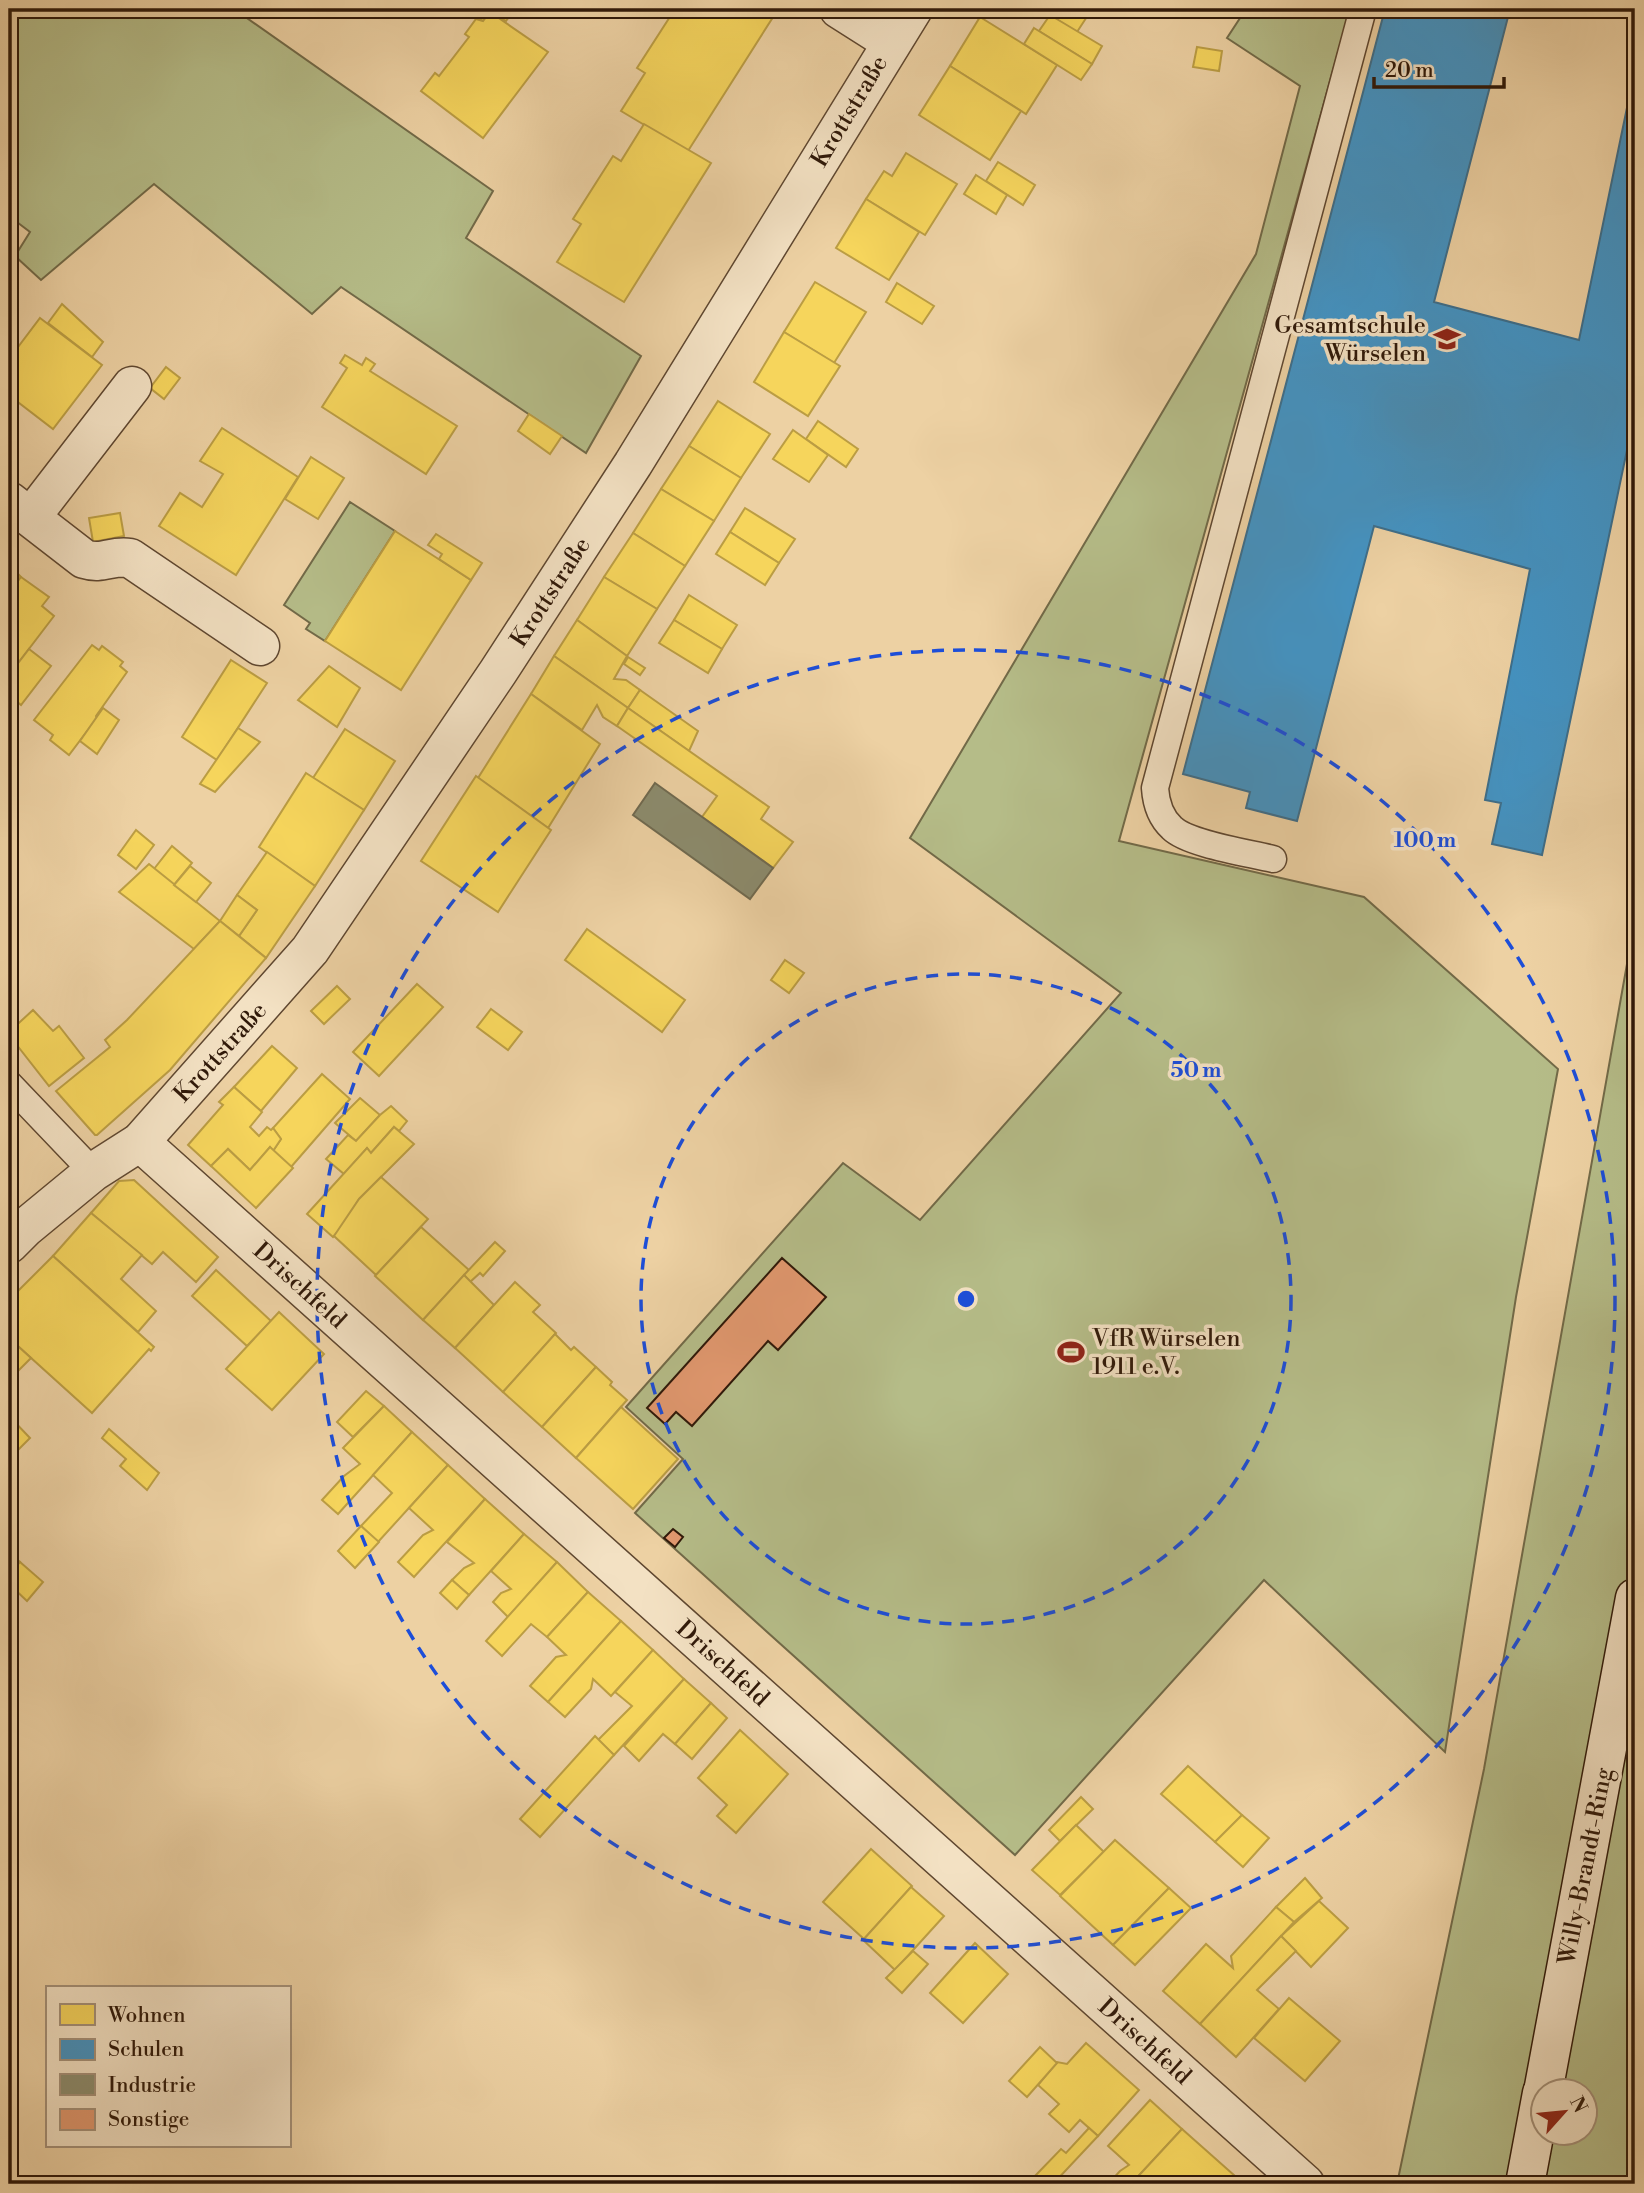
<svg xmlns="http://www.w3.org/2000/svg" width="1644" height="2193" viewBox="0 0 1644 2193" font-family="'Libre Bodoni',serif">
<rect width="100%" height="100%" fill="#edd1a3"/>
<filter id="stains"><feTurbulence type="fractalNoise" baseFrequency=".00286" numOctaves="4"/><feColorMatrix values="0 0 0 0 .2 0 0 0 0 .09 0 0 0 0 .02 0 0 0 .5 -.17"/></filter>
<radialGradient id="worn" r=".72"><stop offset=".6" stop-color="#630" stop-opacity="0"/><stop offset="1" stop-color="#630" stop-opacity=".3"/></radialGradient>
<g fill="#b5bc88" stroke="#726a48" stroke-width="2" fill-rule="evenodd">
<path d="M9 9H234L493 191 466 238 641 356 586 453 341 287 312 314 154 184 41 280 15 256 30 232 9 216Z"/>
<path d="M1246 9H1350L1119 841 1364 897 1558 1069 1516 1297 1445 1752 1264 1580 1015 1855 635 1513 683 1459 626 1407 843 1163 920 1220 1121 993 910 838 1256 254 1300 86 1227 38Z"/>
<path d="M350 502 395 531 325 641 306 629 310 623 284 605Z"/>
<path d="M1635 919V2184H1397L1484 1769ZM1542 2092H1584V2134H1542Z"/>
</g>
<g fill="#f6d55c" stroke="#bb9d43" stroke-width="2">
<path d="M463 9H515L506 21 490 12 483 21Z"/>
<path d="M675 9H766L775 14 688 151 621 111 645 73 637 68Z"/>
<path d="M1040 9H1092L1077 32Z"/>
<path d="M490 12 548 52 483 138 421 91 435 73 439 76 469 37 465 34 476 19 483 21Z"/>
<path d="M1050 15 1102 46 1092 64 1039 31Z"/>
<path d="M980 17 1057 65 1026 114 950 66Z"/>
<path d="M1034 28 1092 64 1081 80 1024 44Z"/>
<path d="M1197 47 1222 51 1219 71 1193 67Z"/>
<path d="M950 66 1021 111 990 160 919 115Z"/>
<path d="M644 124 711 163 624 302 557 262 581 224 573 219 613 156 621 161Z"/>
<path d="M906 153 957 184 925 235 866 199 884 171 892 176Z"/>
<path d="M998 162 1035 185 1023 205 986 181Z"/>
<path d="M976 175 1007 195 996 214 964 194Z"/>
<path d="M866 199 919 232 889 280 836 248Z"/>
<path d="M815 282 866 312 834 363 784 332Z"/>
<path d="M897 283 934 306 922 324 886 302Z"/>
<path d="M62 304 103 342 92 357 48 323Z"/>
<path d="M40 318 102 365 53 429 19 403 9 417V359Z"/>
<path d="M784 332 840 366 808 416 754 382Z"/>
<path d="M345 355 362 365 366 358 375 364 370 371 457 426 426 474 322 407 347 368 340 363Z"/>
<path d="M166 367 180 378 164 399 150 388Z"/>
<path d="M718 401 770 434 741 478 689 446Z"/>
<path d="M529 414 562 436 550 454 518 431Z"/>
<path d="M818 421 858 449 846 467 806 439Z"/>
<path d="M222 428 298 477 236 575 159 526 180 493 202 507 223 474 200 461Z"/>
<path d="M793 430 828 455 809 482 773 459Z"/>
<path d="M689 446 741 478 714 521 661 489Z"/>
<path d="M311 457 344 478 318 519 285 499Z"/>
<path d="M661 489 714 521 685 566 633 533Z"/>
<path d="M745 508 795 539 779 563 730 532Z"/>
<path d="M120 513 124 536 93 542 89 518Z"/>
<path d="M395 531 471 580 401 690 325 641Z"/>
<path d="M730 532 779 563 765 585 716 554Z"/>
<path d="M633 533 685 566 657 609 604 577Z"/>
<path d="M436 534 482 563 471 580 439 559 442 554 428 545Z"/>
<path d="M9 564 21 577 9 593Z"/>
<path d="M21 577 49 597 42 606 54 616 9 675V593Z"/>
<path d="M604 577 657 609 627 656 577 620Z"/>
<path d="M689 595 737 625 722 649 674 620Z"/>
<path d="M577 620 627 656 614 679 626 680 640 690 628 708 554 656Z"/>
<path d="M674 620 722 649 708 673 659 643Z"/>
<path d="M92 645 99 650 102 646 123 662 120 666 127 672 96 716 97 718 69 755 50 740 53 735 34 720Z"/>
<path d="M29 649 51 666 21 705 9 695V675Z"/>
<path d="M554 656 628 708 617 726 603 717 597 705 582 730 531 694Z"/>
<path d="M628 657 645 668 640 675 624 664Z"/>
<path d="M231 660 267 683 217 760 182 737Z"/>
<path d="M329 666 360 688 337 727 298 700Z"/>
<path d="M640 690 698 731 689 751 628 708Z"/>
<path d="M531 694 600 744 548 828 478 778Z"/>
<path d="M103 708 119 720 97 754 80 741Z"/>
<path d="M628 708 769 807 761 819 793 842 773 868 702 817 717 796 617 726Z"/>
<path d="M238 728 260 742 215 792 200 784Z"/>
<path d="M345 729 395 761 364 810 313 778Z"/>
<path d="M306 773 364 810 315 886 259 847Z"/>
<path d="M476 776 551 830 498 912 421 861Z"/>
<path d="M136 830 154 845 136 869 118 855Z"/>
<path d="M172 846 192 863 174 885 154 869Z"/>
<path d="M267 852 315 886 266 958 239 936 257 910 237 895Z"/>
<path d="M149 864 220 921 194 949 119 892Z"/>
<path d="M190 866 211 883 196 902 174 885Z"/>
<path d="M237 895 257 910 239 936 220 921Z"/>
<path d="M220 921 266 958 170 1070 97 1135H95L56 1091 110 1047 105 1040 127 1020Z"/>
<path d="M587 929 685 1000 662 1032 565 960Z"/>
<path d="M785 960 804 973 789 993 771 980Z"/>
<path d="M417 984 443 1007 379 1076 353 1052Z"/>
<path d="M337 986 350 999 324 1024 311 1011Z"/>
<path d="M491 1009 522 1032 508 1050 477 1027Z"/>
<path d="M33 1010 53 1031 59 1026 84 1058 49 1086 9 1035V1032Z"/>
<path d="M272 1046 297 1068 261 1111 234 1087Z"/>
<path d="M322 1074 350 1099 291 1167 273 1151 281 1139 273 1128Z"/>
<path d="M234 1087 262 1112 250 1127 259 1136 267 1127 271 1130 273 1128 281 1139 273 1151 270 1147 250 1170 228 1149 211 1166 188 1145 223 1105 219 1102Z"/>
<path d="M360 1098 380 1115 356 1141 335 1123Z"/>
<path d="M391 1106 407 1121 399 1131 394 1127 371 1153 367 1148 344 1174 326 1159 348 1135 356 1141 380 1115Z"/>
<path d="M394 1127 414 1144 359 1199 343 1226 333 1237 307 1214 367 1148 371 1153Z"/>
<path d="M270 1147 293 1168 256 1208 211 1166 228 1149 250 1170Z"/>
<path d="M381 1177 428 1219 376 1275 334 1236 359 1199Z"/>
<path d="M134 1180 218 1257 196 1282 163 1252 152 1264 91 1213 119 1181Z"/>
<path d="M91 1213 142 1255 121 1279 156 1311 138 1332 53 1256Z"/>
<path d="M421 1227 469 1270 423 1320 375 1276Z"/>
<path d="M495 1242 505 1251 483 1276 480 1273 470 1282 464 1275Z"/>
<path d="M53 1256 154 1347 151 1351 149 1349 92 1413 9 1338V1300Z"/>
<path d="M216 1270 271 1321 247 1346 192 1296Z"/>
<path d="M464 1275 494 1305 455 1348 423 1320Z"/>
<path d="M515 1282 540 1305 533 1312 556 1333 503 1392 455 1348Z"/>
<path d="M279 1312 324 1354 272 1410 226 1369Z"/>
<path d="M555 1334 571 1350 574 1347 596 1367 542 1427 503 1392Z"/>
<path d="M9 1338 31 1358 9 1380Z"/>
<path d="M596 1367 612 1382 610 1385 627 1400 576 1458 542 1427Z"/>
<path d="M366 1391 384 1406 353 1437 337 1422Z"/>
<path d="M384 1406 412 1432 338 1514 322 1500 344 1476 360 1464 343 1448Z"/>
<path d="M621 1407 678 1459 633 1509 576 1458Z"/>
<path d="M9 1416 30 1438 9 1459Z"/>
<path d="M109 1429 159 1473 147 1490 120 1466 126 1459 102 1438Z"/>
<path d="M412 1432 448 1465 378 1542 361 1526 392 1493 373 1475Z"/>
<path d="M448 1465 485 1499 414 1577 398 1562 423 1535 433 1530 409 1508Z"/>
<path d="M485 1499 524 1534 469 1595 452 1580 464 1568 474 1563 447 1542Z"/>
<path d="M361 1526 379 1542 355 1568 338 1551Z"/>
<path d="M524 1534 557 1562 508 1617 493 1602 501 1593 511 1589 491 1571Z"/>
<path d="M9 1552 20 1562 9 1574Z"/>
<path d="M20 1562 43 1582 27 1601 9 1584V1574Z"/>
<path d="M557 1562 588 1592 547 1637 531 1624 502 1656 486 1641Z"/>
<path d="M452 1580 469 1595 457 1609 440 1593Z"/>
<path d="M588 1592 621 1621 548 1702 530 1686 556 1657 566 1655 547 1637Z"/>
<path d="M621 1621 653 1650 611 1696 593 1679 591 1689 565 1717 548 1702Z"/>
<path d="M653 1650 684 1679 614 1755 598 1740 632 1706 615 1692Z"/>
<path d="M684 1679 711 1703 675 1744 663 1734 639 1761 624 1746Z"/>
<path d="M711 1703 727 1718 692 1759 675 1744Z"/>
<path d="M740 1730 788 1774 736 1833 717 1816 727 1805 698 1778Z"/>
<path d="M595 1736 614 1755 540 1837 520 1819Z"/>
<path d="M1188 1766 1242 1815 1215 1842 1161 1794Z"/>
<path d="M1081 1797 1093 1809 1060 1841 1049 1830Z"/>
<path d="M1242 1815 1269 1838 1243 1867 1215 1842Z"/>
<path d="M1076 1825 1104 1852 1060 1895 1032 1870Z"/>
<path d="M1115 1840 1169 1888 1113 1945 1060 1896Z"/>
<path d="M871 1849 912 1886 864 1939 823 1902Z"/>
<path d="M1305 1878 1322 1898 1294 1922 1276 1907Z"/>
<path d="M911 1887 944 1916 895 1970 863 1940Z"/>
<path d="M1169 1888 1191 1908 1135 1965 1113 1945Z"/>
<path d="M1319 1901 1348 1928 1311 1967 1281 1936Z"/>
<path d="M1276 1907 1294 1922 1200 2024 1163 1991 1206 1944 1233 1968 1231 1956Z"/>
<path d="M1281 1936 1296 1951 1257 1990 1279 2009 1236 2057 1200 2024Z"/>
<path d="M975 1943 1008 1974 963 2023 930 1993Z"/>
<path d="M913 1951 928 1964 902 1993 886 1978Z"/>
<path d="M1289 1998 1340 2041 1305 2081 1254 2038Z"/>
<path d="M1086 2043 1139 2090 1098 2136 1080 2120 1069 2132 1049 2114 1059 2104 1038 2085 1057 2062 1067 2064Z"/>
<path d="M1040 2047 1057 2063 1027 2097 1009 2081Z"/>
<path d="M1150 2100 1182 2129 1131 2184H1108L1120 2171 1129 2165 1108 2146Z"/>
<path d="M1089 2128 1098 2136 1053 2184H1042L1034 2177 1061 2149 1066 2153Z"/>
<path d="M1182 2129 1244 2184H1131Z"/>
</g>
<path fill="#4393c3" stroke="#3d6e8b" stroke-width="2" d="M1385 9H1496L1508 17 1434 302 1579 340 1635 69V412L1542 855 1492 844 1501 803 1485 800 1530 569 1374 526 1297 821 1246 808 1250 792 1183 774Z"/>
<path fill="#8c8c6e" stroke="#706a50" stroke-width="2" d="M655 783 773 868 750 899 633 815Z"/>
<g fill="#e1986f" stroke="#301909" stroke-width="2">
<path d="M782 1258 826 1297 778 1350 768 1341 692 1426 676 1412 665 1424 647 1408Z"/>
<path d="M673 1529 683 1537 675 1547 664 1538Z"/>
</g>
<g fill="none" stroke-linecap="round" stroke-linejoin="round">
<defs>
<g id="lane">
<path d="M1273 859C1249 853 1188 844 1172 828 1161 818 1156 803 1155 788L1363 9"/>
<path d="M9 1084 93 1172"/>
</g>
<g id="street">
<path d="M839 9 891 42"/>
<path d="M9 501 84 559C103 565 111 555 130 558L260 646"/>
<path d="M31 517 132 386"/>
<path d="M140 1142 1305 2184"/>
<path d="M9 1244 25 1228 93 1172 140 1142 310 950 498 672 633 464 913 9"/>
</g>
<g id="secondary">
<path d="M1543 2092 1635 1598"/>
<path d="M1525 2184 1542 2093"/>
</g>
</defs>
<use href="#lane" stroke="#5f4730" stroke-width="29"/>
<use href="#street" stroke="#5f4730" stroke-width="41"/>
<use href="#secondary" stroke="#301909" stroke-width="41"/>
<use href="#lane" stroke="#f3e1c3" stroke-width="26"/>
<use href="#street" stroke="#f3e1c3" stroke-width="38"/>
<use href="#secondary" stroke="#f3e1c3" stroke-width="38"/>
</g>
<g fill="none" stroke="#1d4ed8" stroke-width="3.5" stroke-dasharray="12 9">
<circle cx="966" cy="1299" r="325"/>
<circle cx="966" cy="1299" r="649"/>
</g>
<defs>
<symbol id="school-bare" viewBox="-9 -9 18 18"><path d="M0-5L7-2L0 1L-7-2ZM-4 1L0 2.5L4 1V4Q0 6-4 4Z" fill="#8f2418" stroke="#f3e1c3" stroke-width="2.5" paint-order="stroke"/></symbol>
<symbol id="stadium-bare" viewBox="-9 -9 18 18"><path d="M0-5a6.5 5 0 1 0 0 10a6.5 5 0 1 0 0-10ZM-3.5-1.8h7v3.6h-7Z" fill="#8f2418" stroke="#f3e1c3" stroke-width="2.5" paint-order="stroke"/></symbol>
</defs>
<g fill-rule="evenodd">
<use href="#school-bare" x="1428" y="320" width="38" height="38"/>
<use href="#stadium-bare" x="1052" y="1333" width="38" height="38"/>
</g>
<g text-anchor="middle" stroke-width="7" stroke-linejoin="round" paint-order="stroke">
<g font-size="24" fill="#301909" stroke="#f3e1c3">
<text transform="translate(849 111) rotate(-59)" y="8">Krottstraße</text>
<text transform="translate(550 592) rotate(-57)" y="8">Krottstraße</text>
<text transform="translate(220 1052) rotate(-48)" y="8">Krottstraße</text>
<text transform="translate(300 1285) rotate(42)" y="8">Drischfeld</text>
<text transform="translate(723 1663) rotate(42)" y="8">Drischfeld</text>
<text transform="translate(1585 1866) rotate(-79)" y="8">Willy-Brandt-Ring</text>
<text transform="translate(1145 2041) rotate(42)" y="8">Drischfeld</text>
</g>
<g font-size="24" fill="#301909" stroke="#f3e1c3" text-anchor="end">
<text x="1426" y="333">Gesamtschule<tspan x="1426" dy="28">Würselen</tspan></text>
<text x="1092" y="1346" text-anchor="start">VfR Würselen<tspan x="1092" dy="28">1911 e.V.</tspan></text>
</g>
</g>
<circle cx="966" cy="1299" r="10" fill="#1d4ed8" stroke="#f3e1c3" stroke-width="3.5"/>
<g font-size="21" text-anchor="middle" font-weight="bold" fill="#1d4ed8" stroke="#f3e1c3" stroke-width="7" stroke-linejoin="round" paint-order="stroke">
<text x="1425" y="847">100 m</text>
<text x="1196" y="1077">50 m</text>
</g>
<rect width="1644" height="2193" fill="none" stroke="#edd1a3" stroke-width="35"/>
<rect x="10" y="10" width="1623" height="2172" fill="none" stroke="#301909" stroke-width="3.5"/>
<rect x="18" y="18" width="1609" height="2158" fill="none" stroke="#301909" stroke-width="2"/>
<rect x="46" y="1986" width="245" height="161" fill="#f3e1c3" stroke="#a59179" stroke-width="2"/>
<rect x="60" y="2004" width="35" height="21" fill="#f6d55c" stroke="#a59179" stroke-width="2"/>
<text x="108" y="2022" font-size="21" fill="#301909">Wohnen</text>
<rect x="60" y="2039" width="35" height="21" fill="#4393c3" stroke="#a59179" stroke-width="2"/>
<text x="108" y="2056" font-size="21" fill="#301909">Schulen</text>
<rect x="60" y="2074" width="35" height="21" fill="#8c8c6e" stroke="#a59179" stroke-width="2"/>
<text x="108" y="2092" font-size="21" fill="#301909">Industrie</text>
<rect x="60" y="2109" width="35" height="21" fill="#e1986f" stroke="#a59179" stroke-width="2"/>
<text x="108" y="2126" font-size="21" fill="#301909">Sonstige</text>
<g transform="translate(1564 2112) rotate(63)"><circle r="33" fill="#f3e1c3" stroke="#a59179" stroke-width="2"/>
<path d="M0-5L12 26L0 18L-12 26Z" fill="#8f2418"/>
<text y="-10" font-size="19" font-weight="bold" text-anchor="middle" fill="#301909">N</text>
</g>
<path d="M1374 77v10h130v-10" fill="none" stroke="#301909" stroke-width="3.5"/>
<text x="1385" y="77" font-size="21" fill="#301909" stroke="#f3e1c3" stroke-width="5" paint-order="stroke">20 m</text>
<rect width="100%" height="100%" filter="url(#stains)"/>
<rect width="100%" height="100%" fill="url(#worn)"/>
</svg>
